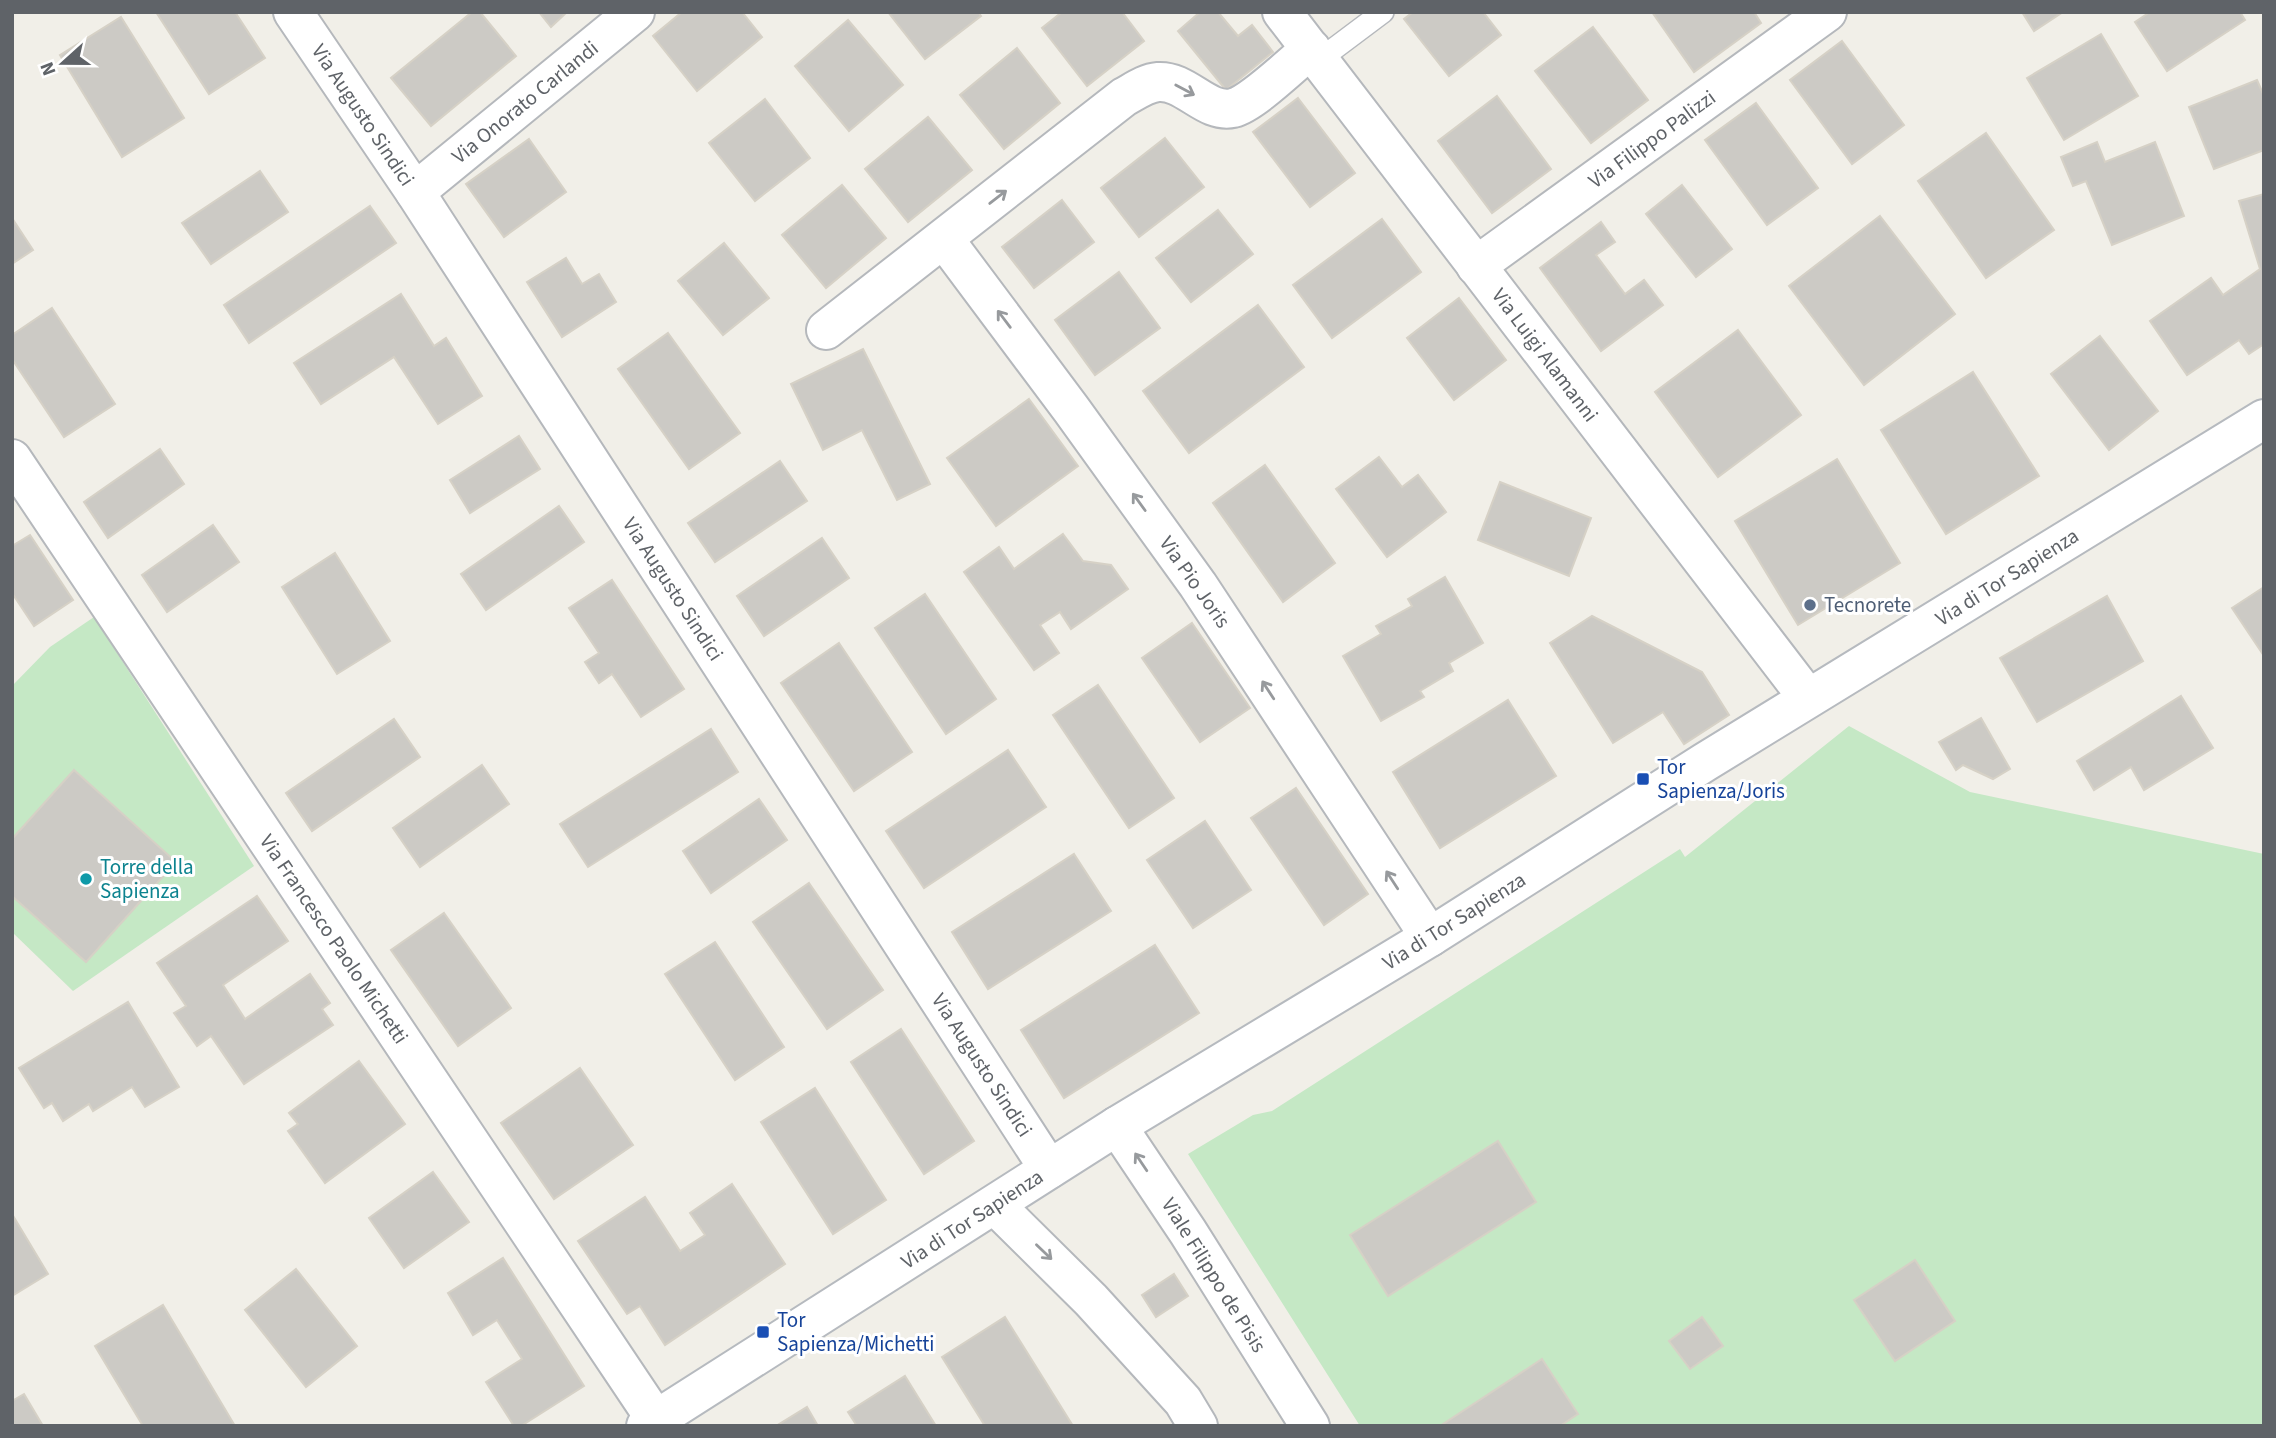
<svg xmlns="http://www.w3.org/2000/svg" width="2276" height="1438" viewBox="0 0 2276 1438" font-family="'Source Sans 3',sans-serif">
<rect width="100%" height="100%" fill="#f1efe8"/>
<g fill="#c5e8c5">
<path d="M94 617 254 866 73 991 12 932V686L50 647Z"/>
<path d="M1849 726 1970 792 2264 854V1426H1360L1188 1154 1253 1115 1272 1111 1680 849 1685 857Z"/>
</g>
<g fill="#cccac5" stroke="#d6d1c6" stroke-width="2">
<path d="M156 12H235L265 58 209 94Z"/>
<path d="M472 12H480L516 56 431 126 391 78Z"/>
<path d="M539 12H567L551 27Z"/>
<path d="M682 12H742L762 37 697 91 653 36Z"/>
<path d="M888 12H978L981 16 925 59Z"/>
<path d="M1062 12H1122L1144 41 1087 86 1042 28Z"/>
<path d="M1200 12H1218L1238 36 1252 25 1273 52 1226 90 1178 31Z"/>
<path d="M1413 12H1483L1501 35 1449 76 1404 19Z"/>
<path d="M1652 12H1754L1761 23 1694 72Z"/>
<path d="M2022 12H2063L2034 31Z"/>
<path d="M2150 12H2240L2245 20 2167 71 2135 22Z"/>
<path d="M121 17 184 118 122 157 60 55Z"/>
<path d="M848 20 903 85 849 131 795 66Z"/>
<path d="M1593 27 1648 100 1591 143 1535 71Z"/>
<path d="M2101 34 2138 96 2064 140 2027 78Z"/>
<path d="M1842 41 1904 125 1852 164 1790 80Z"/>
<path d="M1017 48 1060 103 1004 149 960 95Z"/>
<path d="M2257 80 2264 96V150L2214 169 2189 107Z"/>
<path d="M1497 96 1551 169 1492 213 1438 141Z"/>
<path d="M1298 98 1355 173 1310 207 1253 132Z"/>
<path d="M765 99 810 158 755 201 709 143Z"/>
<path d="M1756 103 1818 188 1767 225 1705 140Z"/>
<path d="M928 117 972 170 908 222 865 169Z"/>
<path d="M1986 133 2054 230 1986 278 1918 181Z"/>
<path d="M1165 138 1204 187 1139 237 1101 188Z"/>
<path d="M529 139 566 192 504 237 466 184Z"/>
<path d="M2097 142 2105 162 2155 142 2184 216 2112 245 2086 181 2073 186 2061 157Z"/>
<path d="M260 171 288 212 211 264 182 223Z"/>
<path d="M842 185 886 238 826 288 782 235Z"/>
<path d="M1682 185 1732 249 1696 277 1646 214Z"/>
<path d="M2264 194V344L2249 354 2239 340 2187 375 2150 321 2211 278 2223 295 2260 269 2239 201Z"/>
<path d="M1062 200 1094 242 1034 288 1002 247Z"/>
<path d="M370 206 396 243 249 343 224 305Z"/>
<path d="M1218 210 1253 254 1191 302 1156 258Z"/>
<path d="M1880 216 1955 314 1864 385 1789 286Z"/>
<path d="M12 218 33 250 12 264Z"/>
<path d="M1382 219 1421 272 1332 338 1293 285Z"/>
<path d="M1601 222 1615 242 1596 255 1625 294 1644 280 1663 305 1601 351 1540 268Z"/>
<path d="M724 243 769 298 723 335 678 281Z"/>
<path d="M566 258 582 284 599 274 616 302 562 337 527 282Z"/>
<path d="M1119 272 1160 328 1095 375 1055 320Z"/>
<path d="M401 294 434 346 446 338 482 396 438 424 394 357 321 404 294 363Z"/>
<path d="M1459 298 1506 360 1454 400 1407 338Z"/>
<path d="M1258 305 1304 367 1189 453 1143 391Z"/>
<path d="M52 308 115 404 64 437 12 359V335Z"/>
<path d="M1738 330 1801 415 1718 477 1655 392Z"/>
<path d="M668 333 740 433 689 469 618 369Z"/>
<path d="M2100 336 2158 411 2109 450 2051 374Z"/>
<path d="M863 349 930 484 897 500 862 430 823 450 791 384Z"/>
<path d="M1973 372 2039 476 1946 534 1881 430Z"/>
<path d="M1029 399 1078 466 996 526 947 458Z"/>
<path d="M519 436 540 469 470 513 450 480Z"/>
<path d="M160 449 184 484 108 538 84 502Z"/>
<path d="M1379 457 1402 487 1418 475 1446 512 1387 557 1336 489Z"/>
<path d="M1837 459 1900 563 1798 625 1735 521Z"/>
<path d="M780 461 807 501 715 562 688 523Z"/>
<path d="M1265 465 1335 563 1283 602 1213 503Z"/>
<path d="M1500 482 1591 518 1569 576 1478 540Z"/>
<path d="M559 506 584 542 486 610 461 574Z"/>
<path d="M213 525 239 562 167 612 142 575Z"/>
<path d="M1063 534 1083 561 1111 565 1128 589 1071 629 1060 612 1040 625 1059 653 1034 670 964 572 999 547 1014 569Z"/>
<path d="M30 535 73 600 34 626 12 593V546Z"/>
<path d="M822 538 849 578 764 636 737 596Z"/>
<path d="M335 553 390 641 337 674 282 587Z"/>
<path d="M1445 577 1483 643 1449 663 1453 671 1420 691 1424 697 1381 721 1343 656 1381 634 1376 626 1412 606 1408 599Z"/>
<path d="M612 580 684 689 641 717 612 674 599 683 585 662 599 653 569 608Z"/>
<path d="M2264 587V656L2232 608Z"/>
<path d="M925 594 996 699 946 734 875 628Z"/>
<path d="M2107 596 2143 661 2037 722 2000 658Z"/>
<path d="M1592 616 1702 672 1729 715 1684 744 1663 712 1613 743 1550 643Z"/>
<path d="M1192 623 1250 708 1200 742 1142 658Z"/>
<path d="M839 643 912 752 854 791 781 683Z"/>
<path d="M1098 685 1174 798 1129 828 1053 715Z"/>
<path d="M2181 696 2213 748 2144 790 2131 767 2094 790 2077 761Z"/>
<path d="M1508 700 1556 776 1440 848 1393 772Z"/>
<path d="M1981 718 2010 769 1993 779 1963 765 1956 770 1939 742Z"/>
<path d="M394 719 420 757 312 831 286 793Z"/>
<path d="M711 729 738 772 588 867 560 824Z"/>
<path d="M1008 750 1046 807 924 888 886 831Z"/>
<path d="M482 765 509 804 420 867 393 828Z"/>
<path d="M74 770 176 862 86 962 12 896V839Z"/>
<path d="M1296 788 1368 894 1324 925 1251 818Z"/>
<path d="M759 799 787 840 711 893 683 851Z"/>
<path d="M1205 821 1251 890 1193 928 1147 860Z"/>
<path d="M1074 854 1111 911 988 989 952 932Z"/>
<path d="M809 883 883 990 827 1029 753 922Z"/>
<path d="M257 896 288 941 223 985 245 1019 310 974 330 1003 322 1009 333 1025 244 1084 211 1036 197 1046 174 1013 186 1006 157 963Z"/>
<path d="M444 913 511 1008 458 1046 391 950Z"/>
<path d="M715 942 784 1047 735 1080 665 974Z"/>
<path d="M1155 945 1199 1013 1064 1098 1021 1030Z"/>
<path d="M128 1002 179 1087 145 1107 132 1087 93 1111 89 1104 63 1121 52 1103 44 1108 19 1068Z"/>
<path d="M901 1029 974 1141 924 1174 851 1062Z"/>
<path d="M359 1061 405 1124 325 1183 288 1131 298 1124 289 1113Z"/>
<path d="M580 1068 633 1145 554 1199 501 1123Z"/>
<path d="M815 1088 886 1200 833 1234 761 1122Z"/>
<path d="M1498 1141 1536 1202 1388 1296 1350 1235Z"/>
<path d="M433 1172 469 1222 404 1268 369 1218Z"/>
<path d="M732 1184 785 1264 665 1345 640 1306 627 1314 578 1241 645 1197 680 1251 705 1235 690 1213Z"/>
<path d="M12 1214 48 1274 12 1296Z"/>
<path d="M503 1258 584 1386 521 1426H514L486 1382 522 1359 497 1320 473 1335 448 1293Z"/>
<path d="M1915 1260 1955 1321 1895 1361 1854 1300Z"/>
<path d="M296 1269 357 1346 306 1387 245 1310Z"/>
<path d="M1174 1274 1188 1296 1156 1317 1142 1295Z"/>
<path d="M163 1305 235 1426H143L95 1346Z"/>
<path d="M1005 1317 1073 1426H985L942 1357Z"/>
<path d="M1702 1317 1723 1346 1690 1369 1669 1341Z"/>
<path d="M1542 1359 1578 1414 1560 1426H1440Z"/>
<path d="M905 1376 936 1426H857L848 1412Z"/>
<path d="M24 1394 43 1426H12V1401Z"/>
<path d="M807 1407 818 1426H776Z"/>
</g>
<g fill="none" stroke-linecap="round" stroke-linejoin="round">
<defs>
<path id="lane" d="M1319 60 1383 12"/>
<g id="street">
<path d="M293 12 415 192 1049 1169"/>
<path d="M1282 12 1808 698"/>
<path d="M415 192 635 12"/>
<path d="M944 239 1071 409 1198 585 1430 937"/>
<path d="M1476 266 1827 12"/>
<path d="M826 330 1124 97C1135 91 1146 83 1158 82 1186 80 1206 114 1233 108 1253 103 1293 63 1311 49"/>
<path d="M12 459 656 1420"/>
<path d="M1117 1126 1188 1232 1310 1426"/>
<path d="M995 1205 1091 1300 1183 1401 1198 1426"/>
</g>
<path id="secondary" d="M646 1426 1117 1126 1430 937 1705 762 2264 419"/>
</defs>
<use href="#lane" stroke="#b5b8bc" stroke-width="24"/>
<use href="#street" stroke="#b5b8bc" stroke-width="42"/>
<use href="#secondary" stroke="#b6babf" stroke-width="42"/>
<use href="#lane" stroke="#fff" stroke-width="21"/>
<use href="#street" stroke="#fff" stroke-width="38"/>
<use href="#secondary" stroke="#fff" stroke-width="38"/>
</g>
<defs><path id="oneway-shaft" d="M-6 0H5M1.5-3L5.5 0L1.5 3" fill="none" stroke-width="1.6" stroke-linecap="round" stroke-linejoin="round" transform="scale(1.75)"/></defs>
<g stroke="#979a9d">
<use href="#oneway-shaft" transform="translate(1185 90) rotate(28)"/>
<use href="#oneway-shaft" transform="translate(998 197) rotate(-38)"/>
<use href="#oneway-shaft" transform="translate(1004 319) rotate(-127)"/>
<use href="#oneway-shaft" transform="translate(1139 502) rotate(-126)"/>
<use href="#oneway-shaft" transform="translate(1268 690) rotate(-123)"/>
<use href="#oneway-shaft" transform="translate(1392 880) rotate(-123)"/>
<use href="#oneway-shaft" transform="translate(1141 1162) rotate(-124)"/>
<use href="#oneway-shaft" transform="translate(1044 1252) rotate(44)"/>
</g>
<circle fill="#5c6f8a" stroke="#fff" stroke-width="2.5" cx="1810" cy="605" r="7"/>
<g fill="#1a4fb4" stroke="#fff" stroke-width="2.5">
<rect x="1636" y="772" width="14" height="14" rx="3.5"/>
<rect x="756" y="1325" width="14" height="14" rx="3.5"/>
</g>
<circle fill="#0f9aa8" stroke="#fff" stroke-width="2.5" cx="86" cy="879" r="7"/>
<g text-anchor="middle" stroke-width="6" stroke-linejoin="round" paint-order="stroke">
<g font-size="21" fill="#5f6368" stroke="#fff">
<text transform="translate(525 102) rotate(-39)" y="7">Via Onorato Carlandi</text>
<text transform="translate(363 115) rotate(56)" y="7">Via Augusto Sindici</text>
<text transform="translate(1652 139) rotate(-36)" y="7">Via Filippo Palizzi</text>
<text transform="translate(1545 355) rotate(53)" y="7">Via Luigi Alamanni</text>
<text transform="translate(2007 577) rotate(-32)" y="7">Via di Tor Sapienza</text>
<text transform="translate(1195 582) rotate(55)" y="7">Via Pio Joris</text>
<text transform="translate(673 589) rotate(57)" y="7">Via Augusto Sindici</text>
<text transform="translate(1454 921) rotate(-32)" y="7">Via di Tor Sapienza</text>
<text transform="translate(334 939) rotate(56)" y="7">Via Francesco Paolo Michetti</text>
<text transform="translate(982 1065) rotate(57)" y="7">Via Augusto Sindici</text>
<text transform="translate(972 1219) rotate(-33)" y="7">Via di Tor Sapienza</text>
<text transform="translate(1214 1275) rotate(58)" y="7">Viale Filippo de Pisis</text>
</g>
<g font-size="21" fill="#4e5e75" stroke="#fff" text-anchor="start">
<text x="1824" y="612">Tecnorete</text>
</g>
<g font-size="21" fill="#164399" stroke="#fff" text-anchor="start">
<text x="1657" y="774">Tor<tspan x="1657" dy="24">Sapienza/Joris</tspan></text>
<text x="777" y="1327">Tor<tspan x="777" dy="24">Sapienza/Michetti</tspan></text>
</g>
<g font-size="21" fill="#0d838f" stroke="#fff" text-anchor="start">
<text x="100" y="874">Torre della<tspan x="100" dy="24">Sapienza</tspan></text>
</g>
</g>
<rect width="2276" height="1438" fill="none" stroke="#5f6368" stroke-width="28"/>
<g transform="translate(63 63) rotate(249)" stroke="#ffffff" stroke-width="5" paint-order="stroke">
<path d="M0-5L12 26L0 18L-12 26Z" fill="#5f6368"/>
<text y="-10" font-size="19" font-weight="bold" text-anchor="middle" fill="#5f6368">N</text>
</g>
</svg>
